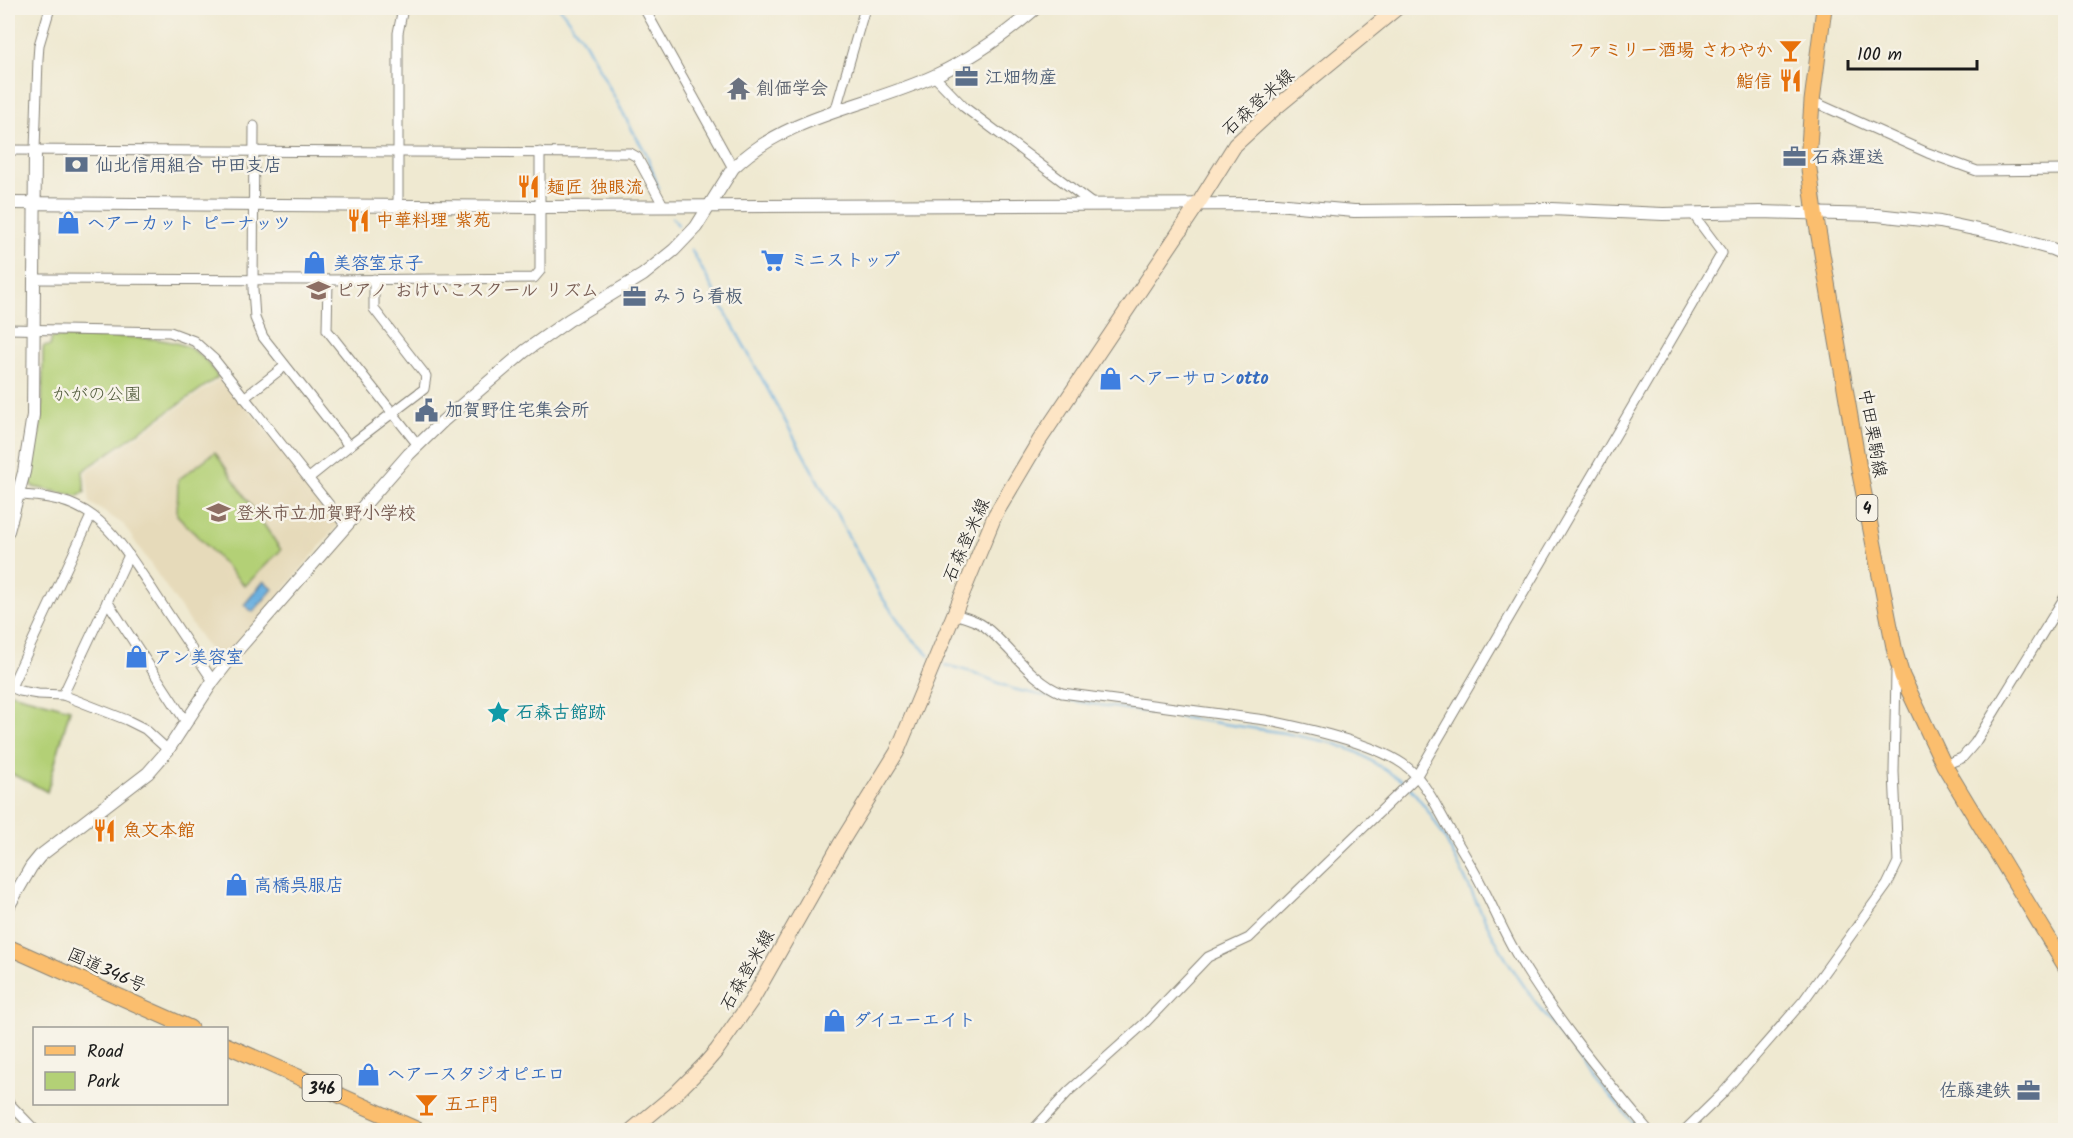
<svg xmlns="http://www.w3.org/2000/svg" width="2073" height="1138" viewBox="0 0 2073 1138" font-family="Kalam,'Klee One',sans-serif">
<rect width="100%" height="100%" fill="#f7f3e8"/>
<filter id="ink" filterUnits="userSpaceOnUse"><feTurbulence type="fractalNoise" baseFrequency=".0167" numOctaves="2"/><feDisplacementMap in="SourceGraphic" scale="12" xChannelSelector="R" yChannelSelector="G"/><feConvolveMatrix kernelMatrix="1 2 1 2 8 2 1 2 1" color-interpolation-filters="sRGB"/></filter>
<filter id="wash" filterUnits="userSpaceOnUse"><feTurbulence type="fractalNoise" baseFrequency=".008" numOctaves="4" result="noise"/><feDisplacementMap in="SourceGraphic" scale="24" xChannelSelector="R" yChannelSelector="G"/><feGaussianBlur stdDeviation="1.35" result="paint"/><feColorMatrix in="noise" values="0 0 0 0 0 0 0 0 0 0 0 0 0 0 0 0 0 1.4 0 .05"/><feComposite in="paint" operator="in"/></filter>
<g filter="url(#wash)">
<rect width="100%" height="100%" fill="#efe9d1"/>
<path fill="#e6daba" d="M223 377 339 523 221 667 123 524 90 503 86 472Z"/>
<g fill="#b3d076" stroke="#687649" stroke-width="1.5">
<path d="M52 337C86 338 167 332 193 350 204 356 211 367 218 377L83 471 85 492 78 496 33 487 30 482 42 415 43 349 44 346H50Z"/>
<path d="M215 452 281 550 245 586 177 515 178 480Z"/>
<path d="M8 692 70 709 47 792C35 784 21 779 8 772Z"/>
</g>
<path fill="#69afdf" stroke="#42667e" stroke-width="1.5" d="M264 581 273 589 253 612 244 605Z"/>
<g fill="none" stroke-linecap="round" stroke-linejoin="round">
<g stroke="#69afdf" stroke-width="2">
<path d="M560 8 586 44 635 135 646 153 659 189"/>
<path d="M672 217 678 225"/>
<path d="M691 249 881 596 908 634 929 655"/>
<path d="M945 665 972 672 1013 689 1053 698 1284 733 1333 743 1359 753 1405 783"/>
<path d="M1409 787C1451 832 1471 901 1503 953 1541 1017 1592 1073 1639 1130"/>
</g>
</g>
</g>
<g filter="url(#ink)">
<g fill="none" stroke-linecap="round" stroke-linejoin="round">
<defs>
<g id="minor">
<path d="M644 8 733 168"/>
<path d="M934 76 964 107 1094 205"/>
<path d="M1812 101 1928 153 1977 171 2066 170"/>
<path d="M835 112 865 8"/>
<path d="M254 126 253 289 255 318 263 337 349 446 309 478"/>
<path d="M8 150 630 153 637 157 663 205"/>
<path d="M35 150 38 59 39 45 50 8"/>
<path d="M398 205V33L403 8"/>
<path d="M35 279 328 280 534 278 540 271V152"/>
<path d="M328 280 327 330 418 445"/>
<path d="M8 329 170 332 194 341 214 359 346 526"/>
<path d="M244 398 285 366"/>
<path d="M349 446 424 389 426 376 374 309V279"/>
<path d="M8 495C91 494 109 525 152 589 172 620 193 651 213 681"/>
<path d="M107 601 186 722"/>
<path d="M954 614C964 617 976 620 984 626 1010 646 1032 682 1062 693L1265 720C1304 728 1371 742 1403 764 1423 778 1434 802 1446 823 1458 844 1471 864 1482 886 1494 909 1504 933 1517 955 1554 1017 1602 1075 1648 1130"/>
<path d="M8 686 20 691 38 694 63 695 127 720 145 729 168 750"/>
<path d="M11 687 91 516"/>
<path d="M63 695 129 555"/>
<path d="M1944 765 1962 758 1975 743 2066 595"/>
<path d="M8 1102 35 1130"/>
<path d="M1033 1130 1069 1091 1145 1023 1208 957 1249 938 1416 777 1722 253 1693 214"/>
<path d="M1685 1130 1722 1094 1804 1000 1887 885 1898 862 1894 772 1896 672"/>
</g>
<g id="tertiary">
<path d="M8 203 540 207 1276 204 1354 211 1551 209 1663 214 1760 212 1877 215 1940 222 2002 235 2052 249 2066 255"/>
<path d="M8 531 24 472 33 415 35 150"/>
<path d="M8 907 31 867 40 856 148 773 168 750 213 681 234 654 409 454 443 421 525 351 569 320 643 275 674 250 696 227 733 168C787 115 867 107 934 76 971 59 1006 34 1036 8"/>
</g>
<path id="secondary" d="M632 1130 674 1095 704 1065 717 1050 752 1000 842 841 897 752 995 515 1039 441 1198 204 1235 145 1273 110 1397 8"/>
<path id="primary" d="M1824 8 1812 101 1808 162 1815 213 1859 469 1895 652 1902 676 1944 765 2066 967"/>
<g id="trunk">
<path d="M8 947 190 1028"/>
<path d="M226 1045 418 1130"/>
</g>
</defs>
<use href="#minor" stroke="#868276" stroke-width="11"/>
<use href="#tertiary" stroke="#868276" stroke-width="14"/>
<use href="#secondary" stroke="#868276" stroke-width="16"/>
<use href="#primary" stroke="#868276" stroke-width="17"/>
<use href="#trunk" stroke="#868276" stroke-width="17"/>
<use href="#minor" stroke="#fff" stroke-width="9"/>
<use href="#tertiary" stroke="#fff" stroke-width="12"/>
<use href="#secondary" stroke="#fde5c5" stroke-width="14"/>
<use href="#primary" stroke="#fbbe6e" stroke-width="15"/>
<use href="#trunk" stroke="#fbbe6e" stroke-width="15"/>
</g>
</g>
<defs>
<symbol id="bar-bare" viewBox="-9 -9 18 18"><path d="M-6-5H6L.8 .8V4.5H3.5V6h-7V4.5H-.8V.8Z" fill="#e8710a" stroke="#f7f3e8" stroke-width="2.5" paint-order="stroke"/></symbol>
<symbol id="office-bare" viewBox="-9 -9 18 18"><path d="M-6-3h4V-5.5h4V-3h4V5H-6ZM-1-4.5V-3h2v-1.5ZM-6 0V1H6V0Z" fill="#5c6f8a" stroke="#f7f3e8" stroke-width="2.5" paint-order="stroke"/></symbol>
<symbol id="restaurant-bare" viewBox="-9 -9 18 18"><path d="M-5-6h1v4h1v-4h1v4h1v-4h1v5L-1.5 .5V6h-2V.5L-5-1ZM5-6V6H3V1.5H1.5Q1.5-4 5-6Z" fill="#e8710a" stroke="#f7f3e8" stroke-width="2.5" paint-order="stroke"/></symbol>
<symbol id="temple-bare" viewBox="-9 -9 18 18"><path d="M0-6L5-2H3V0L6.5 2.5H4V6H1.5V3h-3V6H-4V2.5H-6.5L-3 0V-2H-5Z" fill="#6b7280" stroke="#f7f3e8" stroke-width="2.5" paint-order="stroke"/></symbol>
<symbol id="bank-bare" viewBox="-9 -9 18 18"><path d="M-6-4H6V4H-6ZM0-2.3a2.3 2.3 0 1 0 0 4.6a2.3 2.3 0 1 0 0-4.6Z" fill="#5c6f8a" stroke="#f7f3e8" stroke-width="2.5" paint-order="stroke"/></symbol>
<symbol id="shop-bare" viewBox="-9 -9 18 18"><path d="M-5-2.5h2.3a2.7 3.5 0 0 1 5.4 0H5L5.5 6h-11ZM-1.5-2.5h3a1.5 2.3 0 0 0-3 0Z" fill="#3f7fe0" stroke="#f7f3e8" stroke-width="2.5" paint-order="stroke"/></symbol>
<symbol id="supermarket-bare" viewBox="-9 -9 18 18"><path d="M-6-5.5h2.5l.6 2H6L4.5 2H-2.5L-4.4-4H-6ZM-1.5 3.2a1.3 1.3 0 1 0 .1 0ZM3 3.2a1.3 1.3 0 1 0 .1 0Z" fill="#3f7fe0" stroke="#f7f3e8" stroke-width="2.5" paint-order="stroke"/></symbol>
<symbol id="school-bare" viewBox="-9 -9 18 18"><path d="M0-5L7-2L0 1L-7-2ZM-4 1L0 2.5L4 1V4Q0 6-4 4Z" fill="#8d6e63" stroke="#f7f3e8" stroke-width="2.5" paint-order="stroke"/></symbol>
<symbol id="civic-bare" viewBox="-9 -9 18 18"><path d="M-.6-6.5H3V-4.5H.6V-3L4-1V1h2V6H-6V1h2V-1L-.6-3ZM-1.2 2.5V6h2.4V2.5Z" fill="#5c6f8a" stroke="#f7f3e8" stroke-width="2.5" paint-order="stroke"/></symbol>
<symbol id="sight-bare" viewBox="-9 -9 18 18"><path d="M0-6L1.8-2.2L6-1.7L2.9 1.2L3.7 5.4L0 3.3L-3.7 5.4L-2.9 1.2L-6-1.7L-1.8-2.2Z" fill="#0f9aa8" stroke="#f7f3e8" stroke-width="2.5" paint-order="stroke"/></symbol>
</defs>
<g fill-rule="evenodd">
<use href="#bar-bare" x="1774" y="34" width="33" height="33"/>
<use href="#office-bare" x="950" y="60" width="33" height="33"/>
<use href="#restaurant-bare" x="1774" y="64" width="33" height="33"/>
<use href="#temple-bare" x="722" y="72" width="33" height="33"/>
<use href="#office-bare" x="1778" y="140" width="33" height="33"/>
<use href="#bank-bare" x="60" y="148" width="33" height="33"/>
<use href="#restaurant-bare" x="512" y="170" width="33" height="33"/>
<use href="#restaurant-bare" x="342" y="204" width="33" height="33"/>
<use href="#shop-bare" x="52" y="206" width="33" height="33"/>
<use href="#supermarket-bare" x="756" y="244" width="33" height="33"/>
<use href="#shop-bare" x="298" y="246" width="33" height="33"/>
<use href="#school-bare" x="302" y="274" width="33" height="33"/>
<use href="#office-bare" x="618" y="280" width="33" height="33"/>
<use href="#shop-bare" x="1094" y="362" width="33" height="33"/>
<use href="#civic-bare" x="410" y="394" width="33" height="33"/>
<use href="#school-bare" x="202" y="496" width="33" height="33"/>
<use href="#shop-bare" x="120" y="640" width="33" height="33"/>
<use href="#sight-bare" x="482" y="696" width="33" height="33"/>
<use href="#restaurant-bare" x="88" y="814" width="33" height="33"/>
<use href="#shop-bare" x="220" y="868" width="33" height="33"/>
<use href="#shop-bare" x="818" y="1004" width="33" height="33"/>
<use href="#shop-bare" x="352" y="1058" width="33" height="33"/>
<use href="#office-bare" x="2012" y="1074" width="33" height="33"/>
<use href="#bar-bare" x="410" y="1088" width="33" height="33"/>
</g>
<g text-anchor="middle" stroke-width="5" stroke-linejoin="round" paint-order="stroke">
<g fill="#f7f3e8" stroke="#5e5c59" stroke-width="1.5">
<rect x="1856.5" y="495" width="21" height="26" rx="4.5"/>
<rect x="302.5" y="1075" width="39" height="26" rx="4.5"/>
</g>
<g font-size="16" font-weight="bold" fill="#1c1c1c">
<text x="1867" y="514">4</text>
<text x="322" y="1094">346</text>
</g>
<g font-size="18" font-weight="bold" fill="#c56008" stroke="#f7f3e8" text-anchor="start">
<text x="1773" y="56" text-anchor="end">ファミリー酒場 さわやか</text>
<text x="1772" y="87" text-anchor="end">鮨信</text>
<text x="547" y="193">麺匠 独眼流</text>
<text x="376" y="226">中華料理 紫苑</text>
<text x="123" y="836">魚文本館</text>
<text x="445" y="1110">五エ門</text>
</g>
<g font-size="18" font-weight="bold" fill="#4e5e75" stroke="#f7f3e8" text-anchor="start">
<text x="985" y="83">江畑物産</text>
<text x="1812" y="163">石森運送</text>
<text x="95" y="171">仙北信用組合 中田支店</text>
<text x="653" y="302">みうら看板</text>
<text x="445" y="416">加賀野住宅集会所</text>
<text x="2011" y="1096" text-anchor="end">佐藤建鉄</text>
</g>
<g font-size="18" font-weight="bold" fill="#5b616d" stroke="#f7f3e8" text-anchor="start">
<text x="756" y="94">創価学会</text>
</g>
<g font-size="18" fill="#1c1c1c" stroke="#f7f3e8">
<text transform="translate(1258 102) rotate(-42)" y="6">石森登米線</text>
<text transform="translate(1873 433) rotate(80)" y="6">中田栗駒線</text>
<text transform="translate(966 540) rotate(-66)" y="6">石森登米線</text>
<text transform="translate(107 970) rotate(24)" y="6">国道346号</text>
<text transform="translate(747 970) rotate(-60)" y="6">石森登米線</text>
</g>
<g font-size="18" font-weight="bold" fill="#366cbe" stroke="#f7f3e8" text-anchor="start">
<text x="87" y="229">ヘアーカット ピーナッツ</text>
<text x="790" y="266">ミニストップ</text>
<text x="333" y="269">美容室京子</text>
<text x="1128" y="384">ヘアーサロンotto</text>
<text x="154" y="663">アン美容室</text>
<text x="254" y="891">高橋呉服店</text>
<text x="853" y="1026">ダイユーエイト</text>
<text x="387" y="1080">ヘアースタジオピエロ</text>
</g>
<g font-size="18" font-weight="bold" fill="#785e54" stroke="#f7f3e8" text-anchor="start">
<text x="336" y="296">ピアノ おけいこスクール リズム</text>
<text x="236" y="519">登米市立加賀野小学校</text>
</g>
<g font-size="18" fill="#515b3c" stroke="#f7f3e8">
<text x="97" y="400">かがの公園</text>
</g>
<g font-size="18" font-weight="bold" fill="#0d838f" stroke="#f7f3e8" text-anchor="start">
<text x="516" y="718">石森古館跡</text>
</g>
</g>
<rect width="2073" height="1138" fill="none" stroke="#f7f3e8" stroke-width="30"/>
<rect x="33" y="1027" width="195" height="78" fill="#f7f3e8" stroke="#9f9d96" stroke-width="1.5"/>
<rect x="45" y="1046" width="30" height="9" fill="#fbbe6e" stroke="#9f9d96" stroke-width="1.5"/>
<text x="87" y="1057" font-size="18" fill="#1c1c1c">Road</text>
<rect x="45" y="1072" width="30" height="18" fill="#b3d076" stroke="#9f9d96" stroke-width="1.5"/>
<text x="87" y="1087" font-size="18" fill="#1c1c1c">Park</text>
<path d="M1848 60v9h129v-9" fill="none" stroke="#1c1c1c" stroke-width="3"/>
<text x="1857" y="60" font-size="18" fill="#1c1c1c" stroke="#f7f3e8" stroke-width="4.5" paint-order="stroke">100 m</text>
</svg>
